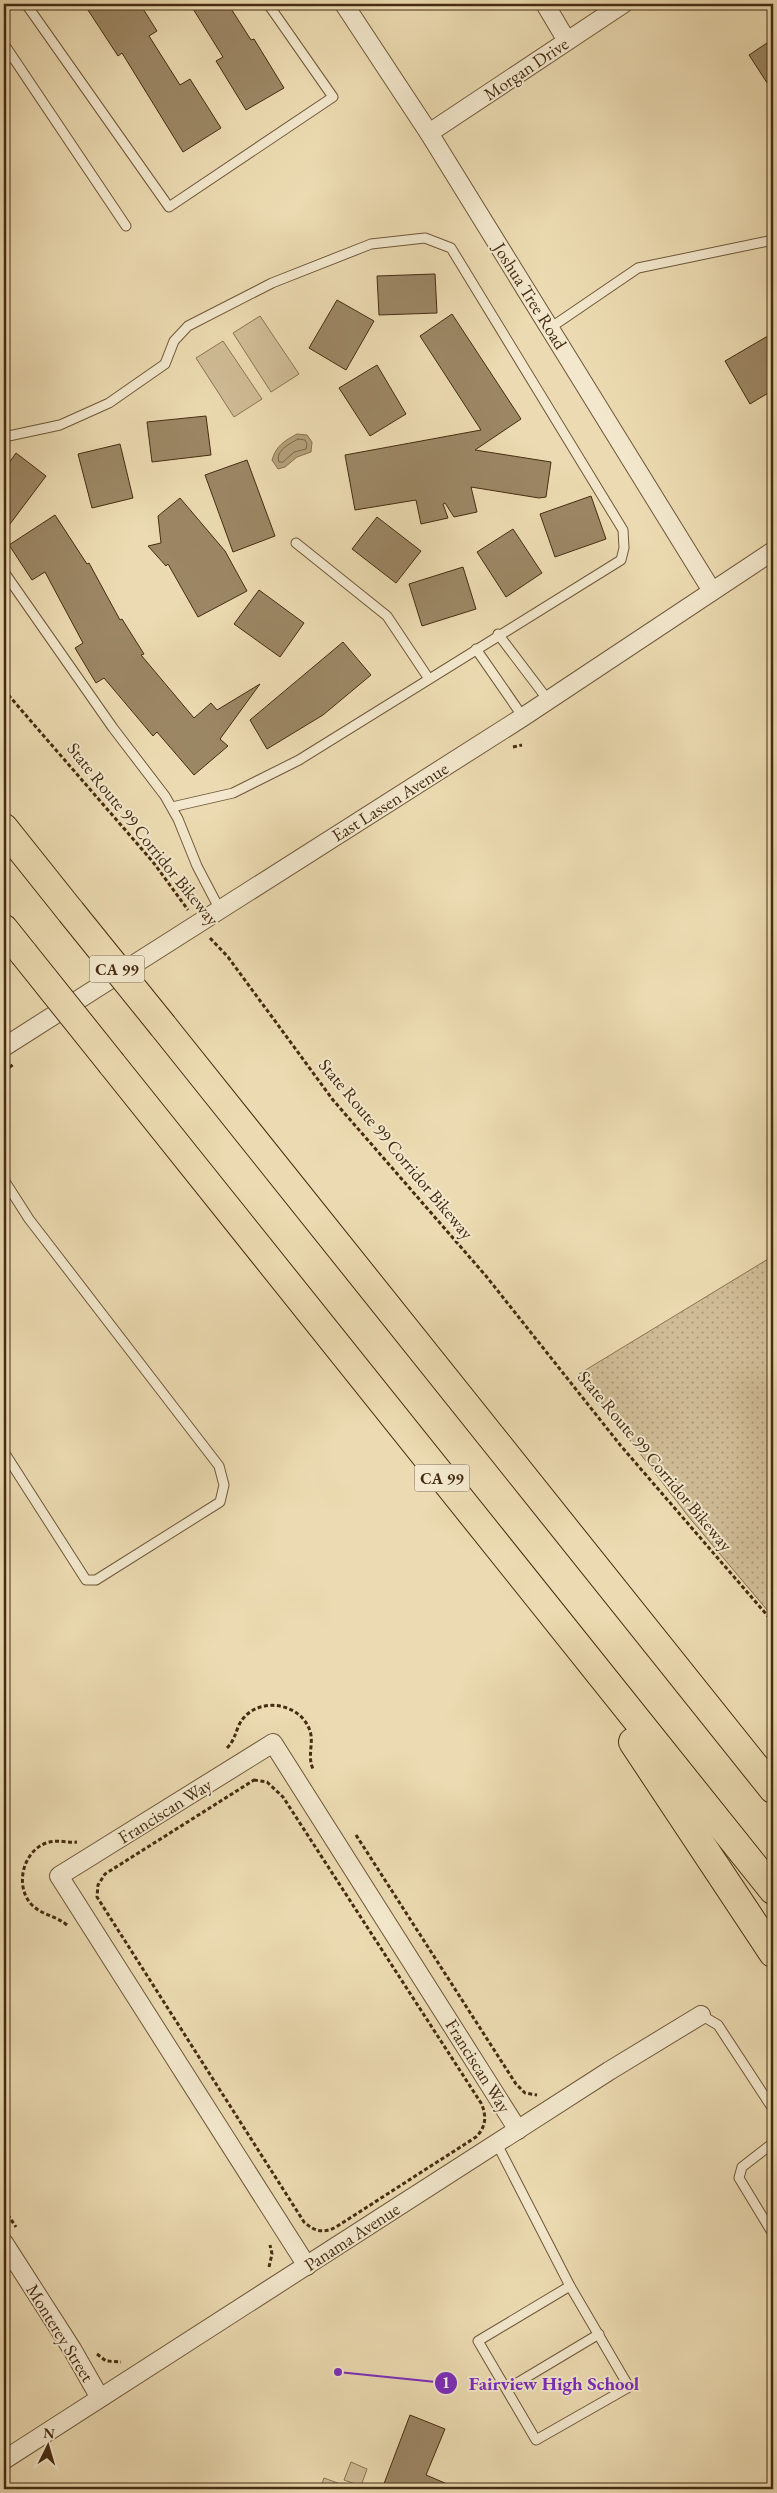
<svg xmlns="http://www.w3.org/2000/svg" width="777" height="2493" viewBox="0 0 777 2493" font-family="'EB Garamond',serif">
<defs>
<pattern id="grass-dots" width="8" height="8" patternUnits="userSpaceOnUse" patternTransform="scale(1.25)"><rect width="8" height="8" fill="#d0bd97"/><path d="M2 2h.1M6 6h.1" fill="none" stroke="#ab9a7a" stroke-width="1.8" stroke-linecap="round"/></pattern>
</defs>
<rect width="100%" height="100%" fill="#ecdbb2"/>
<filter id="stains"><feTurbulence type="fractalNoise" baseFrequency=".004" numOctaves="4"/><feColorMatrix values="0 0 0 0 .2 0 0 0 0 .09 0 0 0 0 .02 0 0 0 .5 -.17"/></filter>
<radialGradient id="worn" r=".72"><stop offset=".6" stop-color="#630" stop-opacity="0"/><stop offset="1" stop-color="#630" stop-opacity=".3"/></radialGradient>
<path fill="url(#grass-dots)" stroke="#8a7454" d="M773 1256V1617L688 1516 579 1374Z"/>
<g fill="#d0bd97" stroke="#8a7454">
<path d="M260 316 299 374 271 392 233 333Z"/>
<path d="M223 341 262 399 234 417 196 358Z"/>
<path d="M351 2462 367 2469 361 2486 344 2480Z"/>
<path d="M324 2478 354 2489H320Z"/>
</g>
<path fill="#b3a07b" stroke="#877251" d="M297 434 307 435 312 442 311 452 297 457 285 467 278 469 272 460C276 446 284 441 297 434Z"/>
<g fill="none" stroke-linecap="round" stroke-linejoin="round">
<path stroke="#7c6646" stroke-width="1" d="M298 439 305 440 307 444 306 449 294 452 283 462H279C275 451 289 444 298 439Z"/>
</g>
<g fill="#9c8765" stroke="#452c11">
<path d="M84 4H140L157 31 149 36 180 85 190 79 221 128 183 152 122 53 118 56Z"/>
<path d="M190 4H228L251 40 254 39 284 88 246 110 216 61 223 57Z"/>
<path d="M773 39V92L749 55Z"/>
<path d="M435 274 437 313 379 315 377 276Z"/>
<path d="M337 300 374 321 346 370 309 348Z"/>
<path d="M452 314 521 419 475 450 551 462 546 497 539 498 471 487 477 512 454 517 445 503 443 504 448 518 421 524 416 500 355 510 345 455 481 430 420 336Z"/>
<path d="M773 333V390L750 404 725 361Z"/>
<path d="M377 365 406 414 370 436 339 388Z"/>
<path d="M206 416 211 455 152 462 147 422Z"/>
<path d="M120 444 133 498 92 508 78 454Z"/>
<path d="M16 453 46 476 4 532V470Z"/>
<path d="M247 460 275 536 233 552 205 475Z"/>
<path d="M591 496 606 539 555 557 540 514Z"/>
<path d="M180 498 225 551 247 591 198 617 168 564 166 566 148 546 161 543 158 516Z"/>
<path d="M55 515 87 564 89 563 120 620 122 619 144 654 141 655 194 718 211 703 217 710 260 684 220 739 228 746 194 775 157 732 153 736 104 678 96 683 75 648 83 643 45 572 32 580 9 545Z"/>
<path d="M377 517 421 551 396 583 352 549Z"/>
<path d="M513 529 542 573 506 597 477 552Z"/>
<path d="M463 567 476 609 422 626 409 584Z"/>
<path d="M259 590 304 623 280 657 234 624Z"/>
<path d="M343 642 371 675 323 715 267 749 250 720Z"/>
<path d="M410 2415 445 2429 426 2475 459 2489H382Z"/>
</g>
<g fill="none" stroke-linecap="round" stroke-linejoin="round">
<defs>
<g id="lane">
<path d="M26 4 169 207 333 97 268 4"/>
<path d="M4 44 126 226"/>
<path d="M550 328 638 268 773 240"/>
<path d="M4 437 60 425 109 403 165 364 174 341 188 326 272 283 371 244 425 238 451 248 623 530 624 548 621 560 299 760 233 793 172 807"/>
<path d="M296 543 387 616 429 679"/>
<path d="M4 572 113 728 165 796 178 819 197 866 220 910"/>
<path d="M498 634 548 700"/>
<path d="M476 649 523 717"/>
<path d="M4 1180 29 1219 219 1466 224 1485 220 1502 96 1580H86L4 1452"/>
<path d="M701 2015 718 2025 773 2109"/>
<path d="M773 2143 742 2167 739 2178 773 2234"/>
<path d="M497 2144 570 2286"/>
<path d="M570 2286 629 2387 536 2440 478 2341Z"/>
<path d="M507 2389 599 2334"/>
</g>
<g id="street">
<path d="M344 4 429 133 712 591"/>
<path d="M545 4 567 41"/>
<path d="M429 133 623 4"/>
<path d="M4 1047 523 717 773 551"/>
<path d="M4 2243 72 2349 100 2398"/>
<path d="M307 2266 59 1876 273 1743 518 2130"/>
<path d="M4 2460 609 2071 701 2015"/>
</g>
<g id="highway">
<path d="M4 828 71 912"/>
<path d="M4 929 24 954"/>
<path d="M163 1026 773 1789"/>
<path d="M112 1064 773 1890"/>
<path d="M633 1742 773 1953"/>
</g>
</defs>
<use href="#lane" stroke="#6f5839" stroke-width="11"/>
<use href="#street" stroke="#6f5839" stroke-width="20"/>
<use href="#highway" stroke="#452c11" stroke-width="30"/>
<g stroke="#452c11" stroke-width="3" stroke-dasharray="4 2.5" stroke-linecap="butt">
<path d="M4 690 153 862 188 910"/>
<path d="M513 747 522 745"/>
<path d="M210 938 228 957 333 1100 486 1276 621 1446 773 1622"/>
<path d="M4 1071 14 1064"/>
<path d="M227 1748C234 1741 235 1734 239 1725 248 1706 272 1701 289 1709 298 1712 307 1721 310 1731 314 1743 307 1756 313 1769"/>
<path d="M254 1780 267 1782 283 1797 481 2103C487 2116 486 2127 476 2137L336 2227C323 2234 314 2231 304 2222L97 1897 98 1885 105 1874Z"/>
<path d="M356 1835 516 2084 525 2093 537 2095"/>
<path d="M67 1925C56 1916 43 1915 33 1906 14 1888 22 1852 46 1843 57 1839 67 1843 77 1842"/>
<path d="M4 2209 16 2227"/>
<path d="M269 2267 272 2254 270 2245"/>
<path d="M97 2354 106 2361 121 2362"/>
</g>
<use href="#lane" stroke="#f3e8cd" stroke-width="9"/>
<use href="#street" stroke="#f3e8cd" stroke-width="18"/>
<use href="#highway" stroke="#ecdbb2" stroke-width="28"/>
<defs>
<g id="highway-bridge">
<path d="M71 912 163 1026"/>
<path d="M24 954 112 1064"/>
</g>
</defs>
<use href="#highway-bridge" stroke="#452c11" stroke-width="30" stroke-linecap="butt"/>
<use href="#highway-bridge" stroke="#ecdbb2" stroke-width="28"/>
</g>
<g text-anchor="middle" stroke-width="4" stroke-linejoin="round" paint-order="stroke">
<g fill="#f3e8cd" stroke="#796449" stroke-width="1">
<rect x="89.5" y="955.5" width="55" height="27" rx="4"/>
<rect x="414.5" y="1464.5" width="55" height="27" rx="4"/>
</g>
<g font-size="16" font-weight="bold" fill="#452c11">
<text x="117" y="975">CA 99</text>
<text x="442" y="1484">CA 99</text>
</g>
<g font-size="18" fill="#452c11" stroke="#f3e8cd">
<text transform="translate(526 69) rotate(-34)" y="6">Morgan Drive</text>
<text transform="translate(530 296) rotate(58)" y="6">Joshua Tree Road</text>
<text transform="translate(390 802) rotate(-32)" y="6">East Lassen Avenue</text>
<text transform="translate(143 834) rotate(51)" y="6">State Route 99 Corridor Bikeway</text>
<text transform="translate(396 1149) rotate(50)" y="6">State Route 99 Corridor Bikeway</text>
<text transform="translate(655 1461) rotate(50)" y="6">State Route 99 Corridor Bikeway</text>
<text transform="translate(165 1811) rotate(-32)" y="6">Franciscan Way</text>
<text transform="translate(478 2066) rotate(58)" y="6">Franciscan Way</text>
<text transform="translate(352 2237) rotate(-33)" y="6">Panama Avenue</text>
<text transform="translate(60 2333) rotate(58)" y="6">Monterey Street</text>
</g>
</g>
<path fill="none" stroke="#7b2cbf" stroke-width="2" d="M338 2372L446 2383"/>
<g fill="#7b2cbf" stroke="#f3e8cd" stroke-width="2">
<circle cx="338" cy="2372" r="5"/>
<circle cx="446" cy="2383" r="12"/>
</g>
<g font-size="15" text-anchor="middle" font-weight="bold" fill="#fff">
<text x="446" y="2388">1</text>
</g>
<g font-size="19" text-anchor="middle" font-weight="bold" fill="#7b2cbf" stroke="#f3e8cd" stroke-width="4" stroke-linejoin="round" paint-order="stroke">
<text x="554" y="2390">Fairview High School</text>
</g>
<rect width="777" height="2493" fill="none" stroke="#ecdbb2" stroke-width="20"/>
<rect x="5" y="5" width="767" height="2483" fill="none" stroke="#452c11" stroke-width="2.5"/>
<rect x="10" y="10" width="757" height="2473" fill="none" stroke="#452c11"/>
<g transform="translate(48 2446) rotate(5)" stroke="#f3e8cd" stroke-width="4" paint-order="stroke">
<path d="M0-4L9 19L0 12L-9 19Z" fill="#452c11"/>
<text y="-8" font-size="14" font-weight="bold" text-anchor="middle" fill="#452c11">N</text>
</g>
<rect width="100%" height="100%" filter="url(#stains)"/>
<rect width="100%" height="100%" fill="url(#worn)"/>
</svg>
